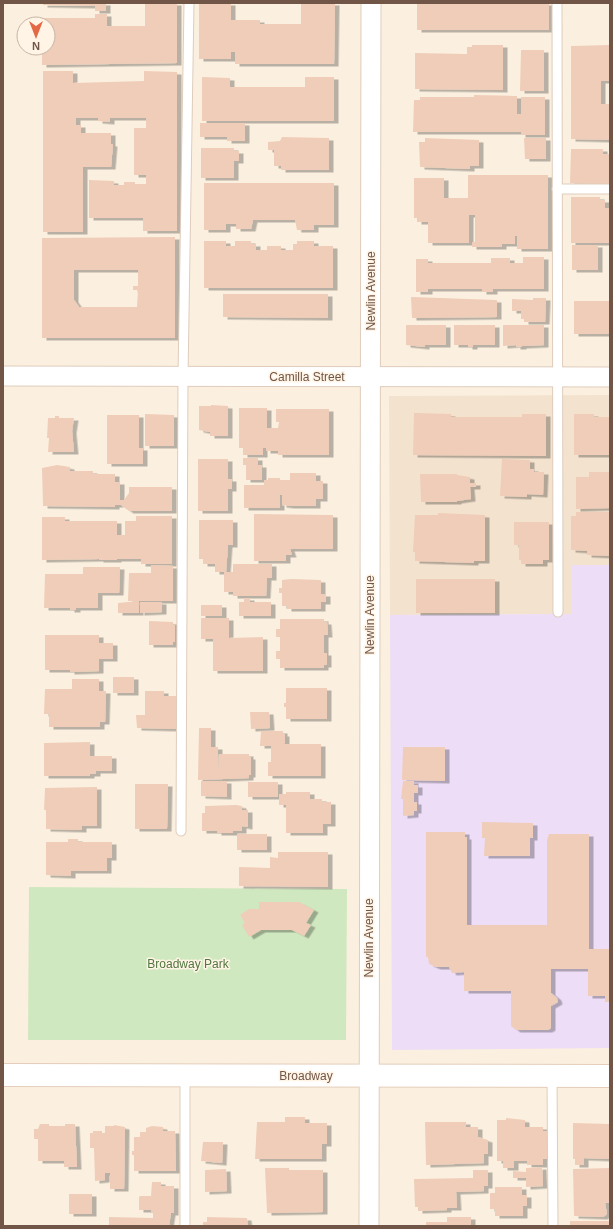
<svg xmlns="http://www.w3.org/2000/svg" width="613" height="1229" viewBox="0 0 613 1229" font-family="Helvetica,sans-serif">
<defs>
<filter id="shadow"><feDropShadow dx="4.5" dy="2.5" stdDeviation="0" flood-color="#0004"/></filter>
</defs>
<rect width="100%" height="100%" fill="#fbf0df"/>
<path fill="#f3e2ce" d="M610 395V565H571V614L390 615 389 396Z"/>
<path fill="#edddf7" d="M571 565H610V1048L392 1050 390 615 571 614Z"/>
<path fill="#d0e8bf" d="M29 887 347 889 346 1040H28Z"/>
<g fill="#f0cdb8" fill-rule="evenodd" filter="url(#shadow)">
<path d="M43 3H106V11H95V6L43 5Z"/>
<path d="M145 3H177V63L42 65V48H48V24H42V18H95V14H107V26H145Z"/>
<path d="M199 3H231V20H260V24H301V3H335L334 64H235V52H231V59H199Z"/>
<rect x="417" y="3" width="132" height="27"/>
<path d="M472 45H503V90L415 89V53L467 54V47H472Z"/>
<path d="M610 45V81H601V104H610V140L571 139V46Z"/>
<path d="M521 50H544V91H520Z"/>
<path d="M43 71H73V83L144 81V71L177 72V231H143V218H89V180L114 181V185H124V182H135V184H146V175H134V128H146V118H110V122L98 121V118H76V125H81V133H111V144H113L111 167H83V232H43Z"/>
<path d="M202 77 230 78V87H305V77H334V121H202Z"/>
<path d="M474 95 517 96V114H521V97H545V135H521V132H413L414 100H420V97H474Z"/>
<path d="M200 123H245V141H227V137H200Z"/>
<path d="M282 137 329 138V170H281V166H274V150H268V142L280 141Z"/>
<path d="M425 138 479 140V166H470V169L420 167 419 142H425Z"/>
<path d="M524 138H546V159H525Z"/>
<path d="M201 148H234V151H239V161H234V178H201Z"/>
<path d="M571 149H603V154H610V185L570 183Z"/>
<path d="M468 175H548V249H517V236H515V244H502V247H472V242H475V215H469V243H428V222H417V218H414V178H444V198H468Z"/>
<path d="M204 183H334V225H314V230H297L295 220H253L251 229H236V224H226V230H204Z"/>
<path d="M571 197H600V200H605V208H610V243H571Z"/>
<path d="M175 237V338H42V238ZM74 270H138V286H133V290H138L137 307H79L74 300Z"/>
<path d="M204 241H226V246H235V241H251V244H256V250H267V246H281V250H293V244H297V241H314V246H333V288H204Z"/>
<rect x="572" y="245" width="26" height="25"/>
<path d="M523 257H544V289H493V292H482V289H428V292H416V259H428V263H491V258H510V263H523Z"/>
<path d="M223 294H328V318L223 317Z"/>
<path d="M411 297 497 300V317L412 318Z"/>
<path d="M533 298H546L545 322H524V319H521V311H512V299L533 300Z"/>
<rect x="574" y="301" width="36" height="33"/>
<path d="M406 325H446V345H425V347L406 345Z"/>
<path d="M454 325H495V345H473V347H468V345H454Z"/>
<path d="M503 325H544V345L522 346V347H516V345L503 346Z"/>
<path d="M211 405 228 406V436H210V432L199 430V406H211Z"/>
<path d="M239 408H267V428H278L279 422H276V409H329V455H278V451H266V448H263V455H243V448H239Z"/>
<path d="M414 413 451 414V417H522V414H546V456L413 455Z"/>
<path d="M145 414 174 415V446H145Z"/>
<path d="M574 414H594V417H610V455H574Z"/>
<path d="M107 415H139V448H143V464H107Z"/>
<path d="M55 416H59V418H74L72 431 74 452H48L49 438H47L48 418H55Z"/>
<path d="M243 458H258V465H262V480H246V465H243Z"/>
<path d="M198 459H228V479H232V489H228V511H198Z"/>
<path d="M502 459 530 460V469H534V472H544L543 495 527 494V497L500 496Z"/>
<path d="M57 465 70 467V471H93V474H115V482H120V500H124L129 493V487H172V511H129L121 505H115V507L43 506 42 468Z"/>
<path d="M589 472H610V508L576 509V477H589Z"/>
<path d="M290 473H316V481H323V499H316V506H290L282 505V495H280V508H244V485H264V480H268V478H280V480H290Z"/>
<path d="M420 474H457V475L470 477V483H476V487H470L471 499 457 501V502H421Z"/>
<path d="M576 512H610V556L587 555V551L571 550V516H576Z"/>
<path d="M438 513 485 515V561H474V563L415 561V552H413L415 515H438Z"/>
<path d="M254 514 333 515V549H290L292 555H286V561H254Z"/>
<path d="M136 516H172V564H141V559H117V560H99V559L42 560V517H65V521H117V535H125V521H136Z"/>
<path d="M199 520H233V545H228L226 572H233V564H272V578H267L266 596H233V592H224V572H215V564H203V559H199Z"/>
<path d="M514 522H549V560H543V564H521V560H519V545H514Z"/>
<path d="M151 565 173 566V601H128L129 573H151Z"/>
<path d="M83 567H120L119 593H98V608H76V610H70V608H44L45 574H83Z"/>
<path d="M291 579 321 580V594H326V602H321V609H287V606H282V593H279V588H282V580Z"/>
<rect x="416" y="579" width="79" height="34"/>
<path d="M244 598H250V602H271V616H239V602H244Z"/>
<path d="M139 601V613H118V603Z"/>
<path d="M140 602H162V612L140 613Z"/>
<rect x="201" y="605" width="21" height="11"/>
<path d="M201 618H229V638L263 637V671H213V639H201Z"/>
<path d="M280 619H324V622H327L328 635H324V653H327V665H324V668H280V659H276V651H280V637H276V629H280Z"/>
<path d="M149 621 173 622V625H175V642H173V645H149Z"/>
<path d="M45 635H99V643H113V659H99V671L70 672V670H45Z"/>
<rect x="113" y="677" width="21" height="16"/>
<path d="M72 679H99V691H106L105 722H100V727H49V714H44L45 689H72Z"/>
<path d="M286 688H327V719H286V707H284V703H286Z"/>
<path d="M145 691H164V696H176L177 729 137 728 136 715H145Z"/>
<path d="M250 712H269L270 728 251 729Z"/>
<path d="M199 728H211V747H218V775L219 754H249V757H251V775H249V778L198 780Z"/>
<path d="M261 731H283V734H285V743L283 744H321V776H268V762H271V746H260Z"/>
<path d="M90 742V756H112V771H96V774H90V776H44V743Z"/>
<path d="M403 747H445V781L402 780Z"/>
<path d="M201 781H227V797L201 796Z"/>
<path d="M403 781H414V785H418V793H414V802H417V811H414V815L403 816V799H401Z"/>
<rect x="248" y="782" width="30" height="15"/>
<path d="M135 784H168L167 829H135Z"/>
<path d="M97 787V826H82V830L46 829V810H44L45 788Z"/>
<path d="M286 792H310V799H322V802H331V824H323V833H286V805H279V794H286Z"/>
<path d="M236 805 242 806V810H248V827L242 826V831H233V833H217V831H202V813H205V806Z"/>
<path d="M482 822 533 823V838H530V856H484L485 838H482Z"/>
<path d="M426 832H465V837H467V925H547V840L549 834H589V949H610V1002H605V996H588V969H551V993L557 998 558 1002 551 1006V1028L548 1030H516L511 1026V991H464V972L452 973 449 967H436L429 964 428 957H426Z"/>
<rect x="237" y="834" width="30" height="16"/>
<path d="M68 839H78V842H112V858H107V871H71V876L46 875V842H68Z"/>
<path d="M278 852H328V887L239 886V867L270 868V857L278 858Z"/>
<path d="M259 902H299L314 910 306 923 311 925 304 936 292 930H261L249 937 242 925 245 923 240 915 249 909H259Z"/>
<path d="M285 1117H305V1123H327V1144H322V1159H255L257 1122H285Z"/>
<path d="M506 1118 525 1120V1127H543V1131H547V1159H543V1165H527V1161H514V1168H503V1161H497V1120H506Z"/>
<path d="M425 1122H466V1127H478V1137L488 1140V1154H484V1163L426 1165Z"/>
<path d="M573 1123 610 1124V1159L584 1158V1165H575V1159H573Z"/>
<path d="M40 1124H49V1126H65V1124H75L77 1167H64V1161H38V1139H34V1129H38Z"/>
<path d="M114 1125 125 1127 124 1189H110V1173H105V1180L95 1181 94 1148H90V1133H93V1131H102V1133H105V1126H114Z"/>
<path d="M152 1126 163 1127V1131H175L176 1171H134V1155H132V1151H134V1137H140V1132H146V1128Z"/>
<path d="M203 1142H223L222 1163 201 1161Z"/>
<path d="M542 1167 543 1186 526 1187V1178H513V1171L526 1172V1168Z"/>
<path d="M265 1168H289V1170H323V1212L267 1213Z"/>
<path d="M610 1168 609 1203H605L607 1214 603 1217 574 1216 573 1169Z"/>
<path d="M226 1169 227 1191 205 1192V1170Z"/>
<path d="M473 1170H488V1186H484V1191L456 1192 457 1208H447V1210L418 1211V1207H415L414 1179 473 1178Z"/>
<path d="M152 1182H161V1186H174V1213H171L169 1226H109V1217L153 1218V1212H151V1210H139V1197L140 1196H151Z"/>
<path d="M495 1187H522V1195H527V1206H523V1216H495V1209H490V1193H495Z"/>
<rect x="69" y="1194" width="23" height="20"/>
<path d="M207 1217 247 1218 248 1226H203V1222H207Z"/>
<path d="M447 1217H471V1226H426V1222H447Z"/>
<rect x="570" y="1221" width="40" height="5"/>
</g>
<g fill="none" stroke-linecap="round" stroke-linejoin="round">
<defs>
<g id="lane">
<path d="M557 3 558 612"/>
<path d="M557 189H610"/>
<path d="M181 831 183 377 189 3"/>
<path d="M552 1076 553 1226"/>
<path d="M185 1226V1076"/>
</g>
<g id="street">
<path d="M3 376 610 377"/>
<path d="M369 1226 371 3"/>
</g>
<path id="secondary" d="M3 1075 610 1076"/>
</defs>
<use href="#lane" stroke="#dfccbc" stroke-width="11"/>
<use href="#street" stroke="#dfccbc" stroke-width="21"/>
<use href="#secondary" stroke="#e4cdba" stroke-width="24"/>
<use href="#lane" stroke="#fff" stroke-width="9"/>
<use href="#street" stroke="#fff" stroke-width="19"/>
<use href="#secondary" stroke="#fff" stroke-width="22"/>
</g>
<g text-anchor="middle" stroke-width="3" stroke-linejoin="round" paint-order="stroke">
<g font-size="12" fill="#715648" stroke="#fff4e5">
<text transform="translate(371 291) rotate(-90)" y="4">Newlin Avenue</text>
<text x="307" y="381">Camilla Street</text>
<text transform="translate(370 615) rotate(-90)" y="4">Newlin Avenue</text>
<text transform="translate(369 938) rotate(-90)" y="4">Newlin Avenue</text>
<text x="306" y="1080">Broadway</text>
</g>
<g font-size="12" fill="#517741" stroke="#fff4e5">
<text x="188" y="968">Broadway Park</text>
</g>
</g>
<rect width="613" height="1229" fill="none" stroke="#715648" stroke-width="8"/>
<g transform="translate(36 36) rotate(180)"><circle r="19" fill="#fff4e5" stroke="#c6b5a6"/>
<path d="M0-3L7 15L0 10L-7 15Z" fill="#e46746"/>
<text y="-6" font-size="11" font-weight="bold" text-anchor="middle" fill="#715648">N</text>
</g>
</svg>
